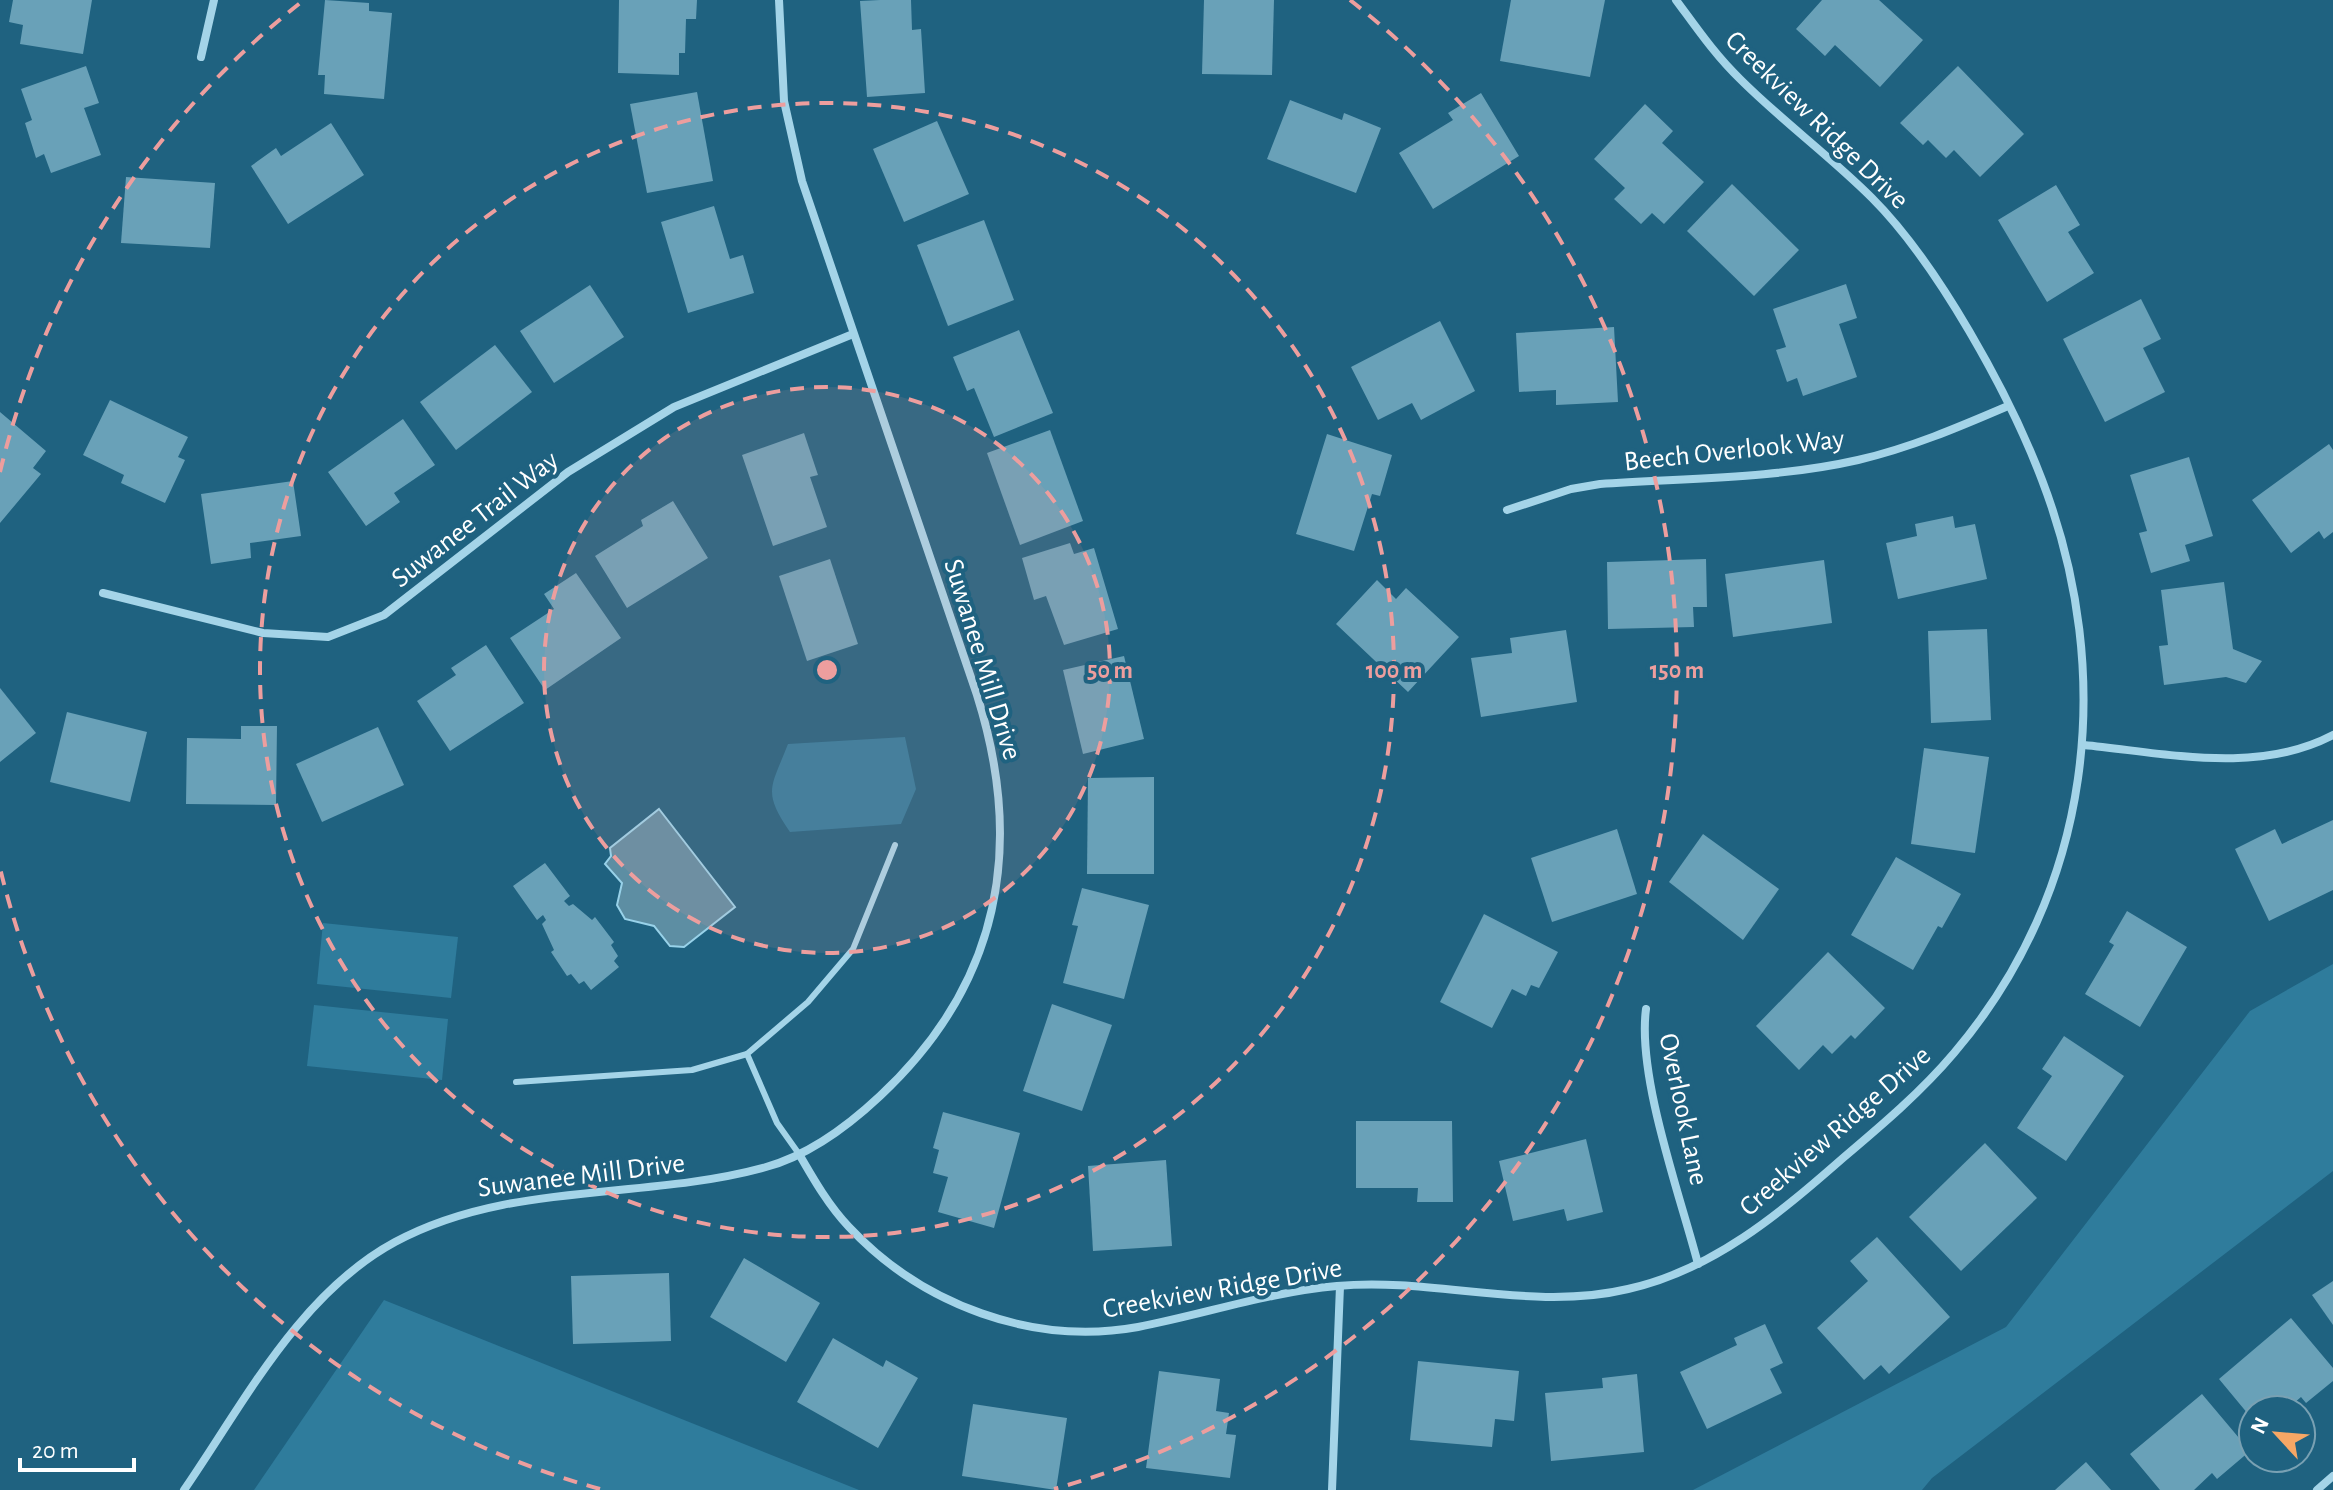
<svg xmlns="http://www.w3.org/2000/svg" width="2333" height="1490" viewBox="0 0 2333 1490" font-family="'Alegreya Sans',sans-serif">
<rect width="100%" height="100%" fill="#1f6280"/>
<g fill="#2f7c9c">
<path d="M905 737 916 789 901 824 790 832C762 791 771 788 788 744Z"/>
<path d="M323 923 458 937 451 998 317 984Z"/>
<path d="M2333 964V1171L1932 1478 1922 1490H1693L2006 1327 2250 1011Z"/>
<path d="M314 1005 448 1019 442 1080 307 1066Z"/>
<path d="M384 1300 859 1490H254Z"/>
</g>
<path fill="#5d8ea3" stroke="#98d2e9" stroke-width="2" d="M659 809 735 907 684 947 670 946 654 926 625 919 617 905 622 883 605 864 611 856 610 848Z"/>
<g fill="#69a1b8">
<path d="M13 0H92L83 54 20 44 23 25 9 22Z"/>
<path d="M325 0 369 3V11L392 13 384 99 324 94 325 75H318Z"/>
<path d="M619 0H697L696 19H686L685 53H679V75L618 73Z"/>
<path d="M880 0H911L912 30 921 29 925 93 867 97 860 1Z"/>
<path d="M1204 0H1274L1272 75 1202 74Z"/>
<path d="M1511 0H1605L1590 77 1500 61Z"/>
<path d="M1822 0H1879L1923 40 1880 87 1835 45 1825 56 1796 29Z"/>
<path d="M86 66 99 103 84 108 101 155 51 173 44 154 36 158 25 123 32 120 21 89Z"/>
<path d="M1958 66 2024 134 1980 177 1954 150 1946 158 1928 140 1923 145 1900 123Z"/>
<path d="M697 92 713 181 647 193 630 104Z"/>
<path d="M1481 93 1519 156 1433 209 1399 153 1453 120 1448 113Z"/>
<path d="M1290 100 1342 120 1344 113 1381 128 1356 193 1267 159Z"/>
<path d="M1645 104 1673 131 1662 143 1704 182 1664 224 1652 213 1641 224 1614 199 1625 188 1594 159Z"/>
<path d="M937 121 969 194 904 222 873 149Z"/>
<path d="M331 123 364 175 288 224 251 166 276 148 281 156Z"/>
<path d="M126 177 215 183 210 248 121 243Z"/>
<path d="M1732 184 1799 250 1754 296 1687 231Z"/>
<path d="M2056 185 2080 225 2068 232 2094 273 2047 302 1998 220Z"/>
<path d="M714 206 730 259 743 255 754 293 688 313 661 222Z"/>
<path d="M984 220 1014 300 948 326 917 245Z"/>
<path d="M1846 284 1857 318 1839 324 1857 377 1803 396 1797 378 1787 382 1776 350 1786 347 1773 309Z"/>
<path d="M590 285 624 337 554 383 520 331Z"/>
<path d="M2141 299 2161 339 2143 348 2165 392 2105 422 2063 339Z"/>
<path d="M1440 321 1475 391 1421 420 1412 403 1378 420 1351 367Z"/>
<path d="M1614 327 1618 402 1556 405V390L1519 392 1516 333Z"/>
<path d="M1019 330 1053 413 994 437 974 388 967 391 953 357Z"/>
<path d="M495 345 532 392 456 450 420 402Z"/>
<path d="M110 400 188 437 178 457 185 460 165 503 121 483 124 475 83 455Z"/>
<path d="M0 412 46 451 33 468 41 474 0 523Z"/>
<path d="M403 419 435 465 394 493 400 502 366 526 328 472Z"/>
<path d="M1050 430 1083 521 1020 545 987 453Z"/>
<path d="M804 433 818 475 810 477 827 527 773 546 742 455Z"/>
<path d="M1327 434 1392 455 1380 496 1372 494 1354 551 1296 534Z"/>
<path d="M2329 444 2333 450V532L2324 539 2319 531 2291 553 2252 500Z"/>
<path d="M2189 457 2213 536 2185 545 2190 561 2151 573 2139 533 2147 531 2130 475Z"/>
<path d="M293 481 301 536 250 543 251 558 211 564 201 494Z"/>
<path d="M673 501 708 558 627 608 595 556 643 526 641 520Z"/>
<path d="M1953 516 1955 528 1975 524 1987 579 1898 599 1886 543 1917 536 1915 524Z"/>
<path d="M1070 543 1074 554 1094 548 1118 629 1064 645 1046 596 1034 600 1022 558Z"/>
<path d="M830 559 858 644 807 661 779 576Z"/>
<path d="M1706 559 1707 607H1693L1694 627 1608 629 1607 562Z"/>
<path d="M1824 560 1832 623 1733 637 1725 574Z"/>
<path d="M576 573 621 638 545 690 510 638 554 609 544 594Z"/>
<path d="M1377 580 1396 599 1406 588 1459 637 1408 692 1336 624Z"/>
<path d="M2224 582 2233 649 2262 661 2246 683 2226 677 2164 685 2159 646 2168 645 2161 590Z"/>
<path d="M1987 629 1991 720 1931 723 1928 631Z"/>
<path d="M1566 630 1577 702 1481 717 1471 658 1512 653 1510 638Z"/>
<path d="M486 645 524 703 450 751 417 701 456 675 451 668Z"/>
<path d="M1124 656 1144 739 1083 754 1063 670Z"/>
<path d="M0 688 36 733 0 762Z"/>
<path d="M67 712 147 732 130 802 50 782Z"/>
<path d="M241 726H277L276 805 186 804 187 738 241 739Z"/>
<path d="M378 727 404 785 322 822 296 764Z"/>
<path d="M1924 748 1989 757 1975 853 1911 844Z"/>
<path d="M1154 777V874H1087L1088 778Z"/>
<path d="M2333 820V890L2269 921 2235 849 2275 829 2282 844Z"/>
<path d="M1617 829 1637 894 1552 922 1531 858Z"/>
<path d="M1703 834 1779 889 1743 940 1669 882Z"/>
<path d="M1896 857 1961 894 1942 928 1938 926 1913 970 1851 935Z"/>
<path d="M545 863 570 896 564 901 569 906 573 904 592 920 595 917 614 942 611 945 618 956 614 961 619 967 591 990 584 981 579 984 571 974 567 976 551 952 554 950 542 924 546 920 543 915 537 920 513 886Z"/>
<path d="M1082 888 1149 905 1124 999 1063 983 1078 926 1072 925Z"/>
<path d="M2127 911 2187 947 2140 1027 2085 994 2114 945 2109 942Z"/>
<path d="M1484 914 1558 952 1539 988 1531 985 1526 996 1512 989 1492 1028 1440 1002Z"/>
<path d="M1828 952 1885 1008 1855 1039 1851 1035 1832 1054 1823 1045 1799 1070 1756 1026Z"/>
<path d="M1052 1004 1112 1025 1082 1111 1023 1091Z"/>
<path d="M2064 1036 2124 1076 2066 1161 2017 1128 2052 1076 2042 1069Z"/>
<path d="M943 1112 1020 1133 994 1228 938 1212 948 1177 933 1173 939 1150 933 1148Z"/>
<path d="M1356 1121H1452L1453 1202H1417L1418 1188H1356Z"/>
<path d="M1586 1139 1603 1212 1567 1221 1564 1209 1513 1221 1499 1161Z"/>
<path d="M1985 1143 2037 1198 1961 1271 1909 1217Z"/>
<path d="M1166 1160 1172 1246 1093 1251 1088 1166Z"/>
<path d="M1877 1237 1950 1317 1889 1374 1881 1365 1864 1380 1817 1328 1868 1281 1850 1261Z"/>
<path d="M744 1258 820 1303 786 1362 710 1317Z"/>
<path d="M669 1273 671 1341 573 1344 571 1276Z"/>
<path d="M2333 1281V1325L2312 1295Z"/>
<path d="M2291 1318 2333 1368V1381L2306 1403 2301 1397 2286 1410H2253V1420L2219 1379Z"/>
<path d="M1765 1324 1783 1363 1770 1369 1782 1393 1707 1429 1680 1372 1737 1345 1734 1338Z"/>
<path d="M833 1338 883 1367 886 1360 918 1378 878 1448 797 1402Z"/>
<path d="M1418 1361 1519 1371 1514 1421 1495 1419 1492 1447 1410 1440Z"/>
<path d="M1159 1371 1220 1379 1216 1411 1229 1413 1226 1434 1236 1435 1230 1478 1146 1468Z"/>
<path d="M1637 1374 1644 1452 1551 1461 1545 1393 1603 1388 1602 1378Z"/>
<path d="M2202 1394 2250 1451 2217 1479 2212 1473 2194 1490H2160L2130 1454Z"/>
<path d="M973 1404 1067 1418 1056 1490 962 1476Z"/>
<path d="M2086 1462 2111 1490H2055Z"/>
</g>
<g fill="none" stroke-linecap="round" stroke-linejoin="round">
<g stroke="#a4d4e8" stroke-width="6">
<path d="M516 1082 692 1070 747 1054"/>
<path d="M799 1154 777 1123 747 1054 808 1002 853 949 895 845"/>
</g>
<g stroke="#a4d4e8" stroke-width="8">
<path d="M201 57 214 0"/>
<path d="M1507 510 1571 489 1600 484C1685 478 1775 479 1858 460 1910 448 1959 427 2008 406"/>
<path d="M103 593 263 633 328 637 384 615 568 472 674 407 853 334"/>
<path d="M2084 745C2166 753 2257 775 2333 735"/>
<path d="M1646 1009C1637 1077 1680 1195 1698 1264"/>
<path d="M799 1154C814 1180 829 1206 849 1227 922 1305 1033 1346 1138 1327 1205 1314 1269 1292 1337 1286 1434 1277 1532 1312 1628 1289 1713 1270 1779 1214 1843 1158 1882 1125 1921 1092 1954 1053 2092 891 2117 676 2042 480 2009 393 1937 263 1872 198 1830 156 1782 121 1740 79 1715 55 1696 27 1676 0"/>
<path d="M184 1490C244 1403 299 1294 395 1242 510 1180 643 1201 766 1167 810 1155 848 1126 880 1096 1000 984 1025 847 977 695L802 181 784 101 779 0"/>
<path d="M1332 1490 1340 1286"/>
<path d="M2317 1490 2333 1476"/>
</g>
</g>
<circle cx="827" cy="670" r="283" fill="#ed9e9e" fill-opacity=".12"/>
<g fill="none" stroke="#ed9e9e" stroke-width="4" stroke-dasharray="14 10">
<circle cx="827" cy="670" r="283"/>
<circle cx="827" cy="670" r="567"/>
<path d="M600 1489A850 850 0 0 1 0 868M0 472A850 850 0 0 1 304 0M1350 0A850 850 0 0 1 1054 1489"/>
</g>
<g text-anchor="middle" stroke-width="8" stroke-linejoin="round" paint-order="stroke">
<g font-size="28" fill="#fff" stroke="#1f6280">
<text transform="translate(1818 119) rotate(44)" y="10">Creekview Ridge Drive</text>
<text transform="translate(1734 449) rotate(-6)" y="10">Beech Overlook Way</text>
<text transform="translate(474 518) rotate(-38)" y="10">Suwanee Trail Way</text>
<text transform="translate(984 659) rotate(73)" y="10">Suwanee Mill Drive</text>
<text transform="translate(1685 1109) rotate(78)" y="10">Overlook Lane</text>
<text transform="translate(1834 1130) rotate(-41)" y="10">Creekview Ridge Drive</text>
<text transform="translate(581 1174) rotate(-7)" y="10">Suwanee Mill Drive</text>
<text transform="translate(1222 1287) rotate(-10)" y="10">Creekview Ridge Drive</text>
</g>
</g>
<circle cx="827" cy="670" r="12" fill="#ed9e9e" stroke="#1f6280" stroke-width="4"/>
<g font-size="24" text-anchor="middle" font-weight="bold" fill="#ed9e9e" stroke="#1f6280" stroke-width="8" stroke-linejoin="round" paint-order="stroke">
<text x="1110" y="678">50 m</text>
<text x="1394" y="678">100 m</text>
<text x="1677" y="678">150 m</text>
</g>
<g transform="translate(2277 1434) rotate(296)"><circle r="38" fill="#1f6280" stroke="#79a1b3" stroke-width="2"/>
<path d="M0-6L14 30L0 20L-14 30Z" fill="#f6a765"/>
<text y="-12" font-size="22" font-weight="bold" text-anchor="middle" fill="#ffffff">N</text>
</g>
<path d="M20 1458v12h114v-12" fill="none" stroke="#ffffff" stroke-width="4"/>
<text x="32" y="1458" font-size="24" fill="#ffffff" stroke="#1f6280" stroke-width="6" paint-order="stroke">20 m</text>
</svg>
